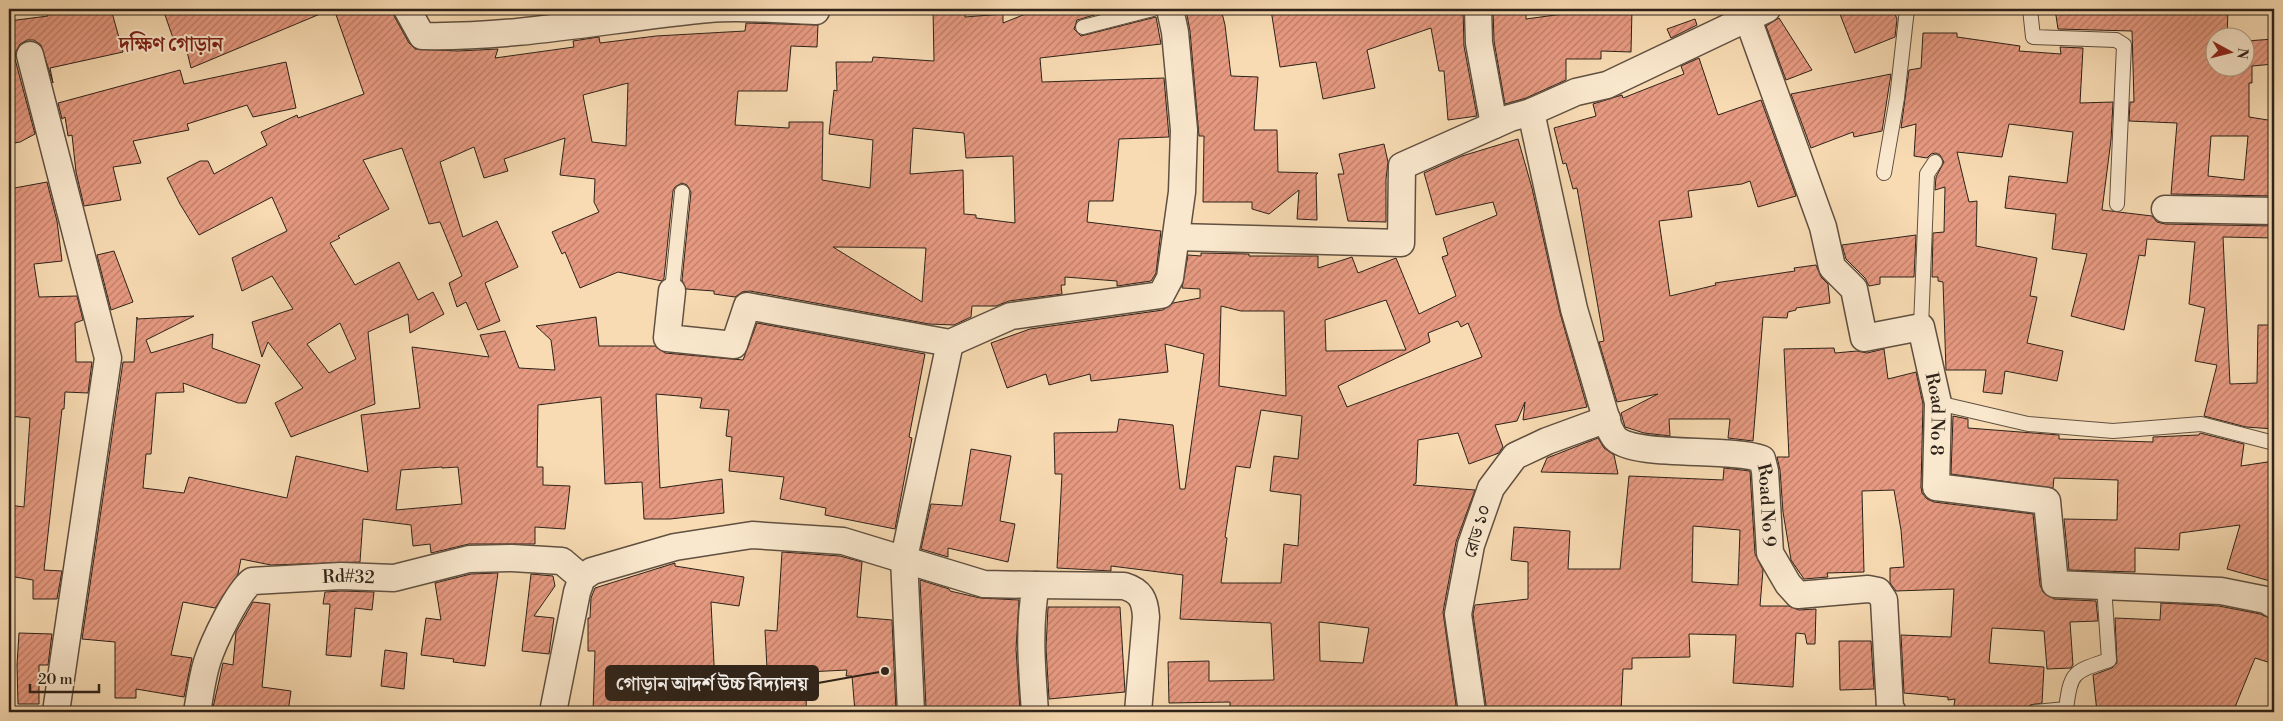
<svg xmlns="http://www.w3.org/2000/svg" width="2283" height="721" viewBox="0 0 2283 721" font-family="'Libre Bodoni','Noto Serif Bengali',serif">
<defs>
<pattern id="building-hatch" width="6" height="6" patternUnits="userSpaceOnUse" patternTransform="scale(1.25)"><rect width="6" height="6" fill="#e79a81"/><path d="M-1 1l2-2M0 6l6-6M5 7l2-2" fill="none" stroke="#bc7d69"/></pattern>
</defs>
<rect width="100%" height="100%" fill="#f8dbb3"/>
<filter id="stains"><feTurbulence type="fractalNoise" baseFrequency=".004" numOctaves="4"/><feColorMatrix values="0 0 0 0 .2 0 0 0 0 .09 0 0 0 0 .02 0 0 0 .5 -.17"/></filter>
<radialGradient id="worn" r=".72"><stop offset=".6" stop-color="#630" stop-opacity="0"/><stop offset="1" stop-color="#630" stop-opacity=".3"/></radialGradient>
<g fill="url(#building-hatch)" stroke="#2d2219" fill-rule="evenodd">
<path d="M58 9H111L123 52 50 68 53 83 41 45 34 40H27L20 44 16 51 15 59 35 134 20 142 9 144V21L48 16 47 11Z"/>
<path d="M163 9H332L191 68 184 39 174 41Z"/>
<path d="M334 9H392L394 16 409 43 415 49 458 51 498 49 495 58 574 47 573 41 599 37 600 43 656 36 745 31 746 23 818 25 817 47 791 46 787 91H738L735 125 789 128V122H823L822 180 870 188 873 140 829 134 834 90 837 91 836 62H872L873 57 934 61 933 9H965V17L1003 14V23L1038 9H1115L1077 20 1074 29 1081 36 1156 17 1161 44 1040 58 1042 82 1164 78 1169 137 1119 139 1113 201H1089L1087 222 1161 231 1156 273 1151 281 1117 286V281L1065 277V285H1061L1062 294 1009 301 996 306H972L971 317 954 325 929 324 750 291 742 292 735 297 714 294V291L686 289 682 280 691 192 687 185 682 183 675 187 673 191 664 278 662 281 618 272 580 288 565 252 562 254 552 232 599 212 594 202 595 179 560 175 565 138 504 159 508 171 484 178 474 147 440 162 463 237 497 221 518 267 485 283 500 321 478 330 466 302 457 307 449 283 462 276 440 222 429 224 402 148 363 160 389 209 338 236 340 238 330 243 355 285 399 262 418 300 433 292 444 314 410 333 408 314 368 332 375 404 291 437 275 403 303 388 268 342 262 357 252 322 293 309 272 276 242 291 232 258 287 231 272 197 199 235 180 204 167 178 200 161H208L214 174 267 145 261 132 297 115 298 118 364 94ZM628 83 626 146 592 142 583 95ZM913 128 964 133 966 158 1013 156 1015 223 976 218V215L964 214 963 170 910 174ZM833 247 926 248 922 302ZM340 323 356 359 329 373 307 344Z"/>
<path d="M1192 9H1221L1225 25 1231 76 1258 77 1254 130H1277L1278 172 1318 173 1316 175 1317 220 1297 219 1299 190 1269 214 1252 209V202H1203L1204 136H1199L1190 31 1186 10Z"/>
<path d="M1283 9H1463L1464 46 1477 116 1448 120 1444 71H1439L1431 28 1367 50 1375 88 1323 99 1316 62 1280 67 1271 10Z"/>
<path d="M1493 9H1526V19L1570 13V9H1632L1631 52 1601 51V59H1566V80L1526 98 1505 104 1494 41Z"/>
<path d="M1838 9H1893L1897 19 1895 37 1855 53Z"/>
<path d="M2055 9H2228L2227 38H2216V68H2246V41L2274 39V64L2252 66V83H2249V117L2274 121V196L2171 194 2177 123 2129 121 2130 102H2134L2132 31 2058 29ZM2211 136H2248L2244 180 2208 176Z"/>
<path d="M1779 18 1812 70 1786 80 1766 26Z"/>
<path d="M1695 19 1697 25 1671 38 1667 29Z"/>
<path d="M1923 33H1957V37L2020 46 2019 51 2061 54 2060 47 2083 48 2080 103 2113 102 2111 140 2102 210 2152 216 2157 222 2165 224 2274 226V238L2223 237 2230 384 2257 383 2258 325H2274V429L2246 427 2204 416 2217 365 2195 361 2205 308 2189 304 2195 242 2147 239 2145 256 2139 255 2124 330 2071 316 2087 254 2052 249 2056 214 2005 208 2009 176 2067 183 2073 132 2009 124 2002 157 1957 152 1969 202 1977 201 1976 246 2037 258 2030 296 2037 297 2027 343 2063 351 2057 381 2005 371 2002 394 1983 392 1986 370H1946L1943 282 1938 281V277H1932L1933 233 1944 232 1945 187 1935 190 1936 177 1944 162 1940 155 1936 153 1931 154 1927 158 1914 156 1916 124 1901 128 1909 70 1921 68Z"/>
<path d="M1699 58 1718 115 1761 100 1796 196 1758 207 1750 181 1742 184 1688 191 1692 217 1659 221 1670 296 1716 285 1715 283 1795 271 1794 268 1816 265 1821 277 1828 284 1830 303 1796 308V310L1788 312 1787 318 1763 317 1753 441 1728 438 1730 419H1669L1670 436 1644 433 1625 427 1621 413 1658 394 1617 402 1599 342 1604 341 1577 188 1573 189 1566 163 1563 164 1554 128 1596 116 1593 104 1622 95 1623 98 1684 74 1681 66Z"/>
<path d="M286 62 296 108 253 117 247 105 187 124 189 130 133 141 141 163 113 167 121 200 84 206 76 172 72 135 68 136 65 117 62 119 58 103 180 70 184 84Z"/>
<path d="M1891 74 1882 131 1854 137 1853 132 1811 148 1791 94Z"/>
<path d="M1518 139 1532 188 1560 313 1587 407 1523 420 1525 402 1517 421 1495 425 1503 447 1499 453 1469 464 1458 433 1418 440 1416 483 1413 485 1475 490 1456 542 1443 612 1457 712H1230V702L1169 703 1168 662 1209 661V681L1274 680 1271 623 1180 619 1183 575 1111 566V571L1057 568 1062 474H1055L1054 433 1117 432 1119 419 1173 425 1180 489H1185L1204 354 1165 344 1168 372 1091 381 1090 374 1049 385 1046 374 1007 388 991 343 1030 329 1163 310 1173 303 1200 298V289L1182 288 1188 255 1201 256V253L1249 254V256H1318V268L1352 257 1358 273 1396 258 1419 314 1456 296 1442 257 1448 255 1443 238 1497 215 1493 202 1436 215 1424 173 1462 156ZM1386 300 1406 350 1326 351 1325 320ZM1221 306 1241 311H1284L1286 396 1219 386ZM1458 321 1461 327 1468 323 1482 357 1347 407 1338 386 1430 342 1428 333ZM1261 410 1302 416 1298 459 1274 456 1270 491 1301 495 1298 546 1284 544 1281 583H1221L1227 538 1225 537 1236 466 1250 468ZM1319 622 1369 628 1363 663 1320 661Z"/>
<path d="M1384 144 1388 162 1386 179V222L1348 221 1338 174H1344L1339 154Z"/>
<path d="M47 182 57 221 62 261 34 264 39 297 77 296 83 320 75 323 76 362H92L88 393 65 392 64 409H62L44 570 62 571 57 599H33V580L9 576V505L24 507 30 418 9 416V189Z"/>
<path d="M1916 235 1914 277H1880V284L1869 286 1865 278 1846 259 1842 245Z"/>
<path d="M114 251 133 302 111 310 97 255Z"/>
<path d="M194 316 146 340 151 353 213 334 212 348 260 365 246 403H238L183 383 184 392 156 393 151 454H146L143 488 184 493 189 477 287 498 296 456 368 472 361 415 420 408 412 347 489 357 480 335 505 331 519 368 555 370 551 340 536 326 596 317 599 346H655L665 353 743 360 757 323 925 354 909 437 912 438 895 529 825 515 826 508 780 499 784 477 729 471 732 437 726 436 729 410 700 408 702 398 656 394 660 488 722 479 724 513 670 519H644L642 482 605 484 601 397 538 405 537 467H543V485L570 486 565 529 535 527V544H469L431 553 430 544 413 546 411 525 363 519 360 562 271 565 241 559 238 574 215 608 183 602 171 655 192 658 184 697 136 689V698H115V642L82 639 123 362H134L137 317V319ZM442 467V468L458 467 462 504 396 510 401 470Z"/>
<path d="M1834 348 1835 353 1857 351 1867 353 1884 349 1888 379 1916 372 1923 404 1921 487 1922 493 1927 499 1934 502 2033 514 2040 585 2043 592 2054 599 2096 601 2098 621 2070 622 2073 665 2071 668 2047 669 2044 631 1992 628 1989 663 2044 667 2042 703 2030 705 2026 712H1953L1955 699 1948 700V697L1904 693 1901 635 1951 637 1954 589 1896 591 1890 583V568L1904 567 1901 530 1894 490 1862 491 1864 572 1827 573 1828 577 1804 579 1791 560 1783 512 1780 470 1777 457H1789L1784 349Z"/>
<path d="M1953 416 1968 419V428L2059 435V439L2153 442V437L2199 435 2200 433 2244 444 2241 466 2274 461V567L2270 581 2227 569 2240 525 2180 533 2179 550 2135 548V572L2069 570 2064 519 2117 520 2118 480 2054 478 2053 488 1951 474Z"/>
<path d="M1598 438 1604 448 1614 455 1618 474 1541 472 1547 458Z"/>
<path d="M971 449 1011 456 1000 521 1015 524 1008 562 948 548V557L921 549 931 504 962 506Z"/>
<path d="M1724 468 1750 471 1755 554 1763 570 1760 606H1789L1799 610 1816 609 1815 644H1807L1805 634 1796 633 1793 687 1733 683 1736 635 1689 634 1690 657 1632 658V669H1623L1621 712H1487L1473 614 1475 605 1528 599V562L1511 560 1514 527 1570 531 1568 569H1620L1629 476 1723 480ZM1693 526 1740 530 1738 585 1692 582Z"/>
<path d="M782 552 840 556 862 562 857 617 892 620 896 712H855L852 676H846L847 670 807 672 806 712H593L595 651H588V618H590L591 598 595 588 675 563V566L744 577 739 606 711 602 715 685 768 688 765 630 777 631Z"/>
<path d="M498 573 485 666 453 662 454 659 421 655 426 618 441 620 435 583 471 574Z"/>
<path d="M531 574 553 576 555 586 534 616 554 618 549 654 522 651Z"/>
<path d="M920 580 949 589 950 591 980 598 1019 600 1016 649 1020 710 963 707V709L926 707Z"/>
<path d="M341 591 374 592 372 610 355 608 351 657 326 655 330 604H323L325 592Z"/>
<path d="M253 602 270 604 262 687 291 691 288 712H212L223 663 233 665 236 632Z"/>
<path d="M2161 603 2219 606 2260 614 2274 620V664L2255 658 2233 712H2097L2093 675 2112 668 2117 663 2115 618 2160 620Z"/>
<path d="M1048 607H1120L1125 692 1049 699 1046 648Z"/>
<path d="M19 633 52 634 48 665H39V704H18L17 665Z"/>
<path d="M1839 641H1871L1874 689 1840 690Z"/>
<path d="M385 650 407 653 404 689 381 686Z"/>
</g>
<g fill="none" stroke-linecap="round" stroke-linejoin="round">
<defs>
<g id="service">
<path d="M2030 9 2033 37 2116 40 2124 45 2117 204"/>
<path d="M1083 27 1153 9"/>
<path d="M1884 173 1897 98 1907 9"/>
<path d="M672 291 682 192"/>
<path d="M1921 327 1927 174 1935 162"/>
<path d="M1938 403 2028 424 2113 431 2201 424 2274 443"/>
<path d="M2035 712 2066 709C2071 671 2073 672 2109 660L2104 586"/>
</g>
<g id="minor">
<path d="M407 9 422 36C519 38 613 18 709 9 744 6 781 10 816 11V9"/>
<path d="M1478 9 1479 43 1494 125"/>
<path id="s1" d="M1748 19 1823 227 1832 267 1854 289 1864 338 1921 327 1938 403 1936 487 2047 501 2055 584 2221 591 2266 600 2274 605"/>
<path d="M30 55 108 358 56 712"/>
<path id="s2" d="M1531 112 1574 309 1609 428C1611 431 1613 436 1615 438 1634 458 1730 447 1762 459L1765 471 1770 553 1788 584 1798 595 1868 589 1878 591 1884 600 1890 708 1893 712"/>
<path d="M2165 209 2274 211"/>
<path d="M1176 237 1401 243 1402 166 1510 118 1531 112 1576 92 1607 85 1767 9"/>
<path d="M672 291 667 338 734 345 747 306 950 343 1011 316 1161 295 1170 278 1182 192 1184 130 1175 32 1170 9"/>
<path d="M1036 585 1124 586C1141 591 1145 600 1146 617L1138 712"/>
<path id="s3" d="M197 712C200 696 202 678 207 662 213 643 237 592 252 581L341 576 394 578 469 559 512 558 562 561 582 578"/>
<path d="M553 712 577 592 582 578 592 571 675 547 752 535 843 541 984 584 1036 585C1028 627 1032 670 1035 712"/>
<path d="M911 712 904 558 950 343"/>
<path d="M1472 712 1458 614 1471 545 1491 488 1515 456 1547 441 1607 419"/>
</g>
</defs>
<use href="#service" stroke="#605040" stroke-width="16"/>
<use href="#minor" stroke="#605040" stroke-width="29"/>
<use href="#service" stroke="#fae8ce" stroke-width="14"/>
<use href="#minor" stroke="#fae8ce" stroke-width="26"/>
</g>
<g text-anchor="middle" stroke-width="4" stroke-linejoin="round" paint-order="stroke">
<g font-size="18" fill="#2d2219" stroke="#fae8ce">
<text dy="6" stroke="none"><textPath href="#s1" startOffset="490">Road No 8</textPath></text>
<text dy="6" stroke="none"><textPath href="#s2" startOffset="534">Road No 9</textPath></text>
<text transform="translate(1477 531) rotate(-73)" y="6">রোড ১০</text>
<text dy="6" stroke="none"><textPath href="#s3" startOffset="241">Rd#32</textPath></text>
</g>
<g font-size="20" font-weight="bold" fill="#7a1f14" stroke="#fae8ce">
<text x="171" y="51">দক্ষিণ গোড়ান</text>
</g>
</g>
<path fill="none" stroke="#2d2219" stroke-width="2" d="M885 671L818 683"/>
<circle fill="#2d2219" stroke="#fae8ce" stroke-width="2" cx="885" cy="671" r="5"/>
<rect fill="#2d2219" stroke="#2d2219" stroke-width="2" x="606" y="666" width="212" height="34" rx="5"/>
<g font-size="19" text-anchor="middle" font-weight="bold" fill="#fff">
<text x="712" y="690">গোড়ান আদর্শ উচ্চ বিদ্যালয়</text>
</g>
<rect width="2283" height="721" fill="none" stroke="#f8dbb3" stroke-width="30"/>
<rect x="10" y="10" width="2263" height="701" fill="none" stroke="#2d2219" stroke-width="2.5"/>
<rect x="15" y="15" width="2253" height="691" fill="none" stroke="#2d2219"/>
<g transform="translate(2230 52) rotate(97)"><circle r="24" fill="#fae8ce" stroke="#a89986"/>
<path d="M0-4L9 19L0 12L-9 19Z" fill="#8f2418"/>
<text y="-8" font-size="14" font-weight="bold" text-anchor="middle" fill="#2d2219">N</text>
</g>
<path d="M30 684v8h69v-8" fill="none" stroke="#2d2219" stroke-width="2.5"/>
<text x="38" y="684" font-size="15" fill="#2d2219" stroke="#fae8ce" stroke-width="4" paint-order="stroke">20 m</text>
<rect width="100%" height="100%" filter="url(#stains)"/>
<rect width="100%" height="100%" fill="url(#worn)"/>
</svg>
